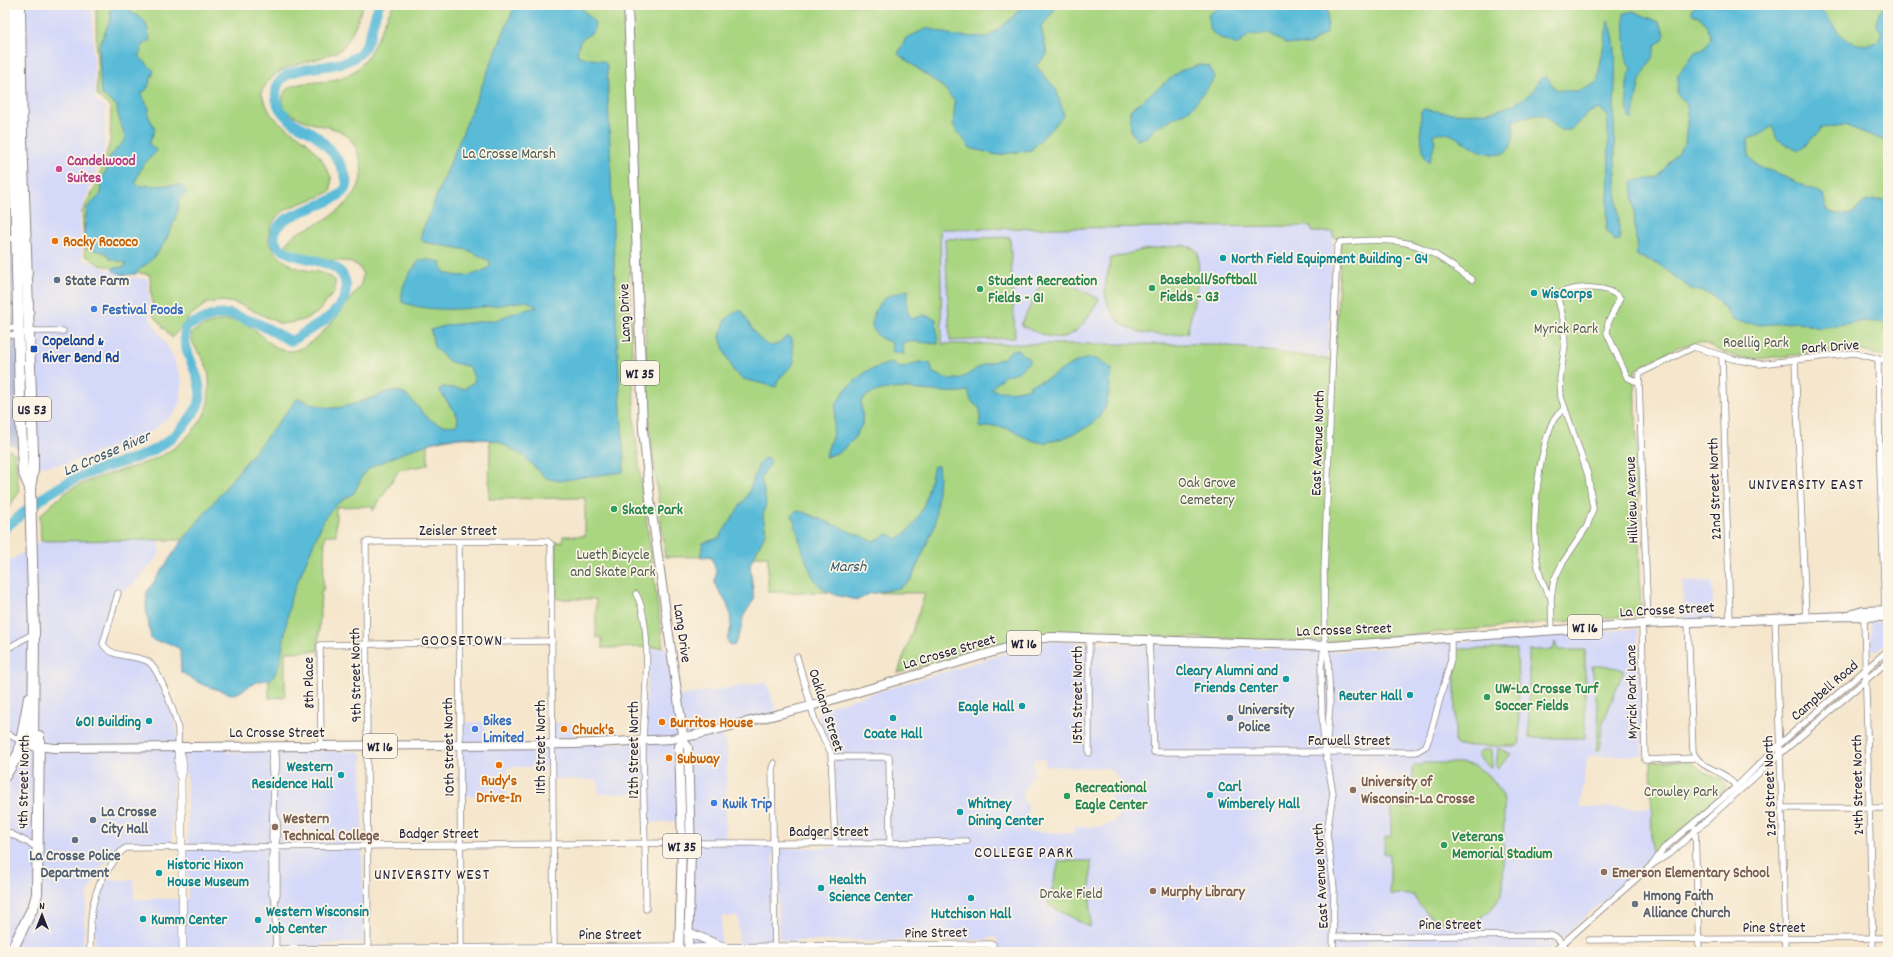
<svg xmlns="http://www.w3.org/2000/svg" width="1893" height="957" viewBox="0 0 1893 957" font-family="Dekko,sans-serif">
<rect width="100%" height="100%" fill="#fcf5e5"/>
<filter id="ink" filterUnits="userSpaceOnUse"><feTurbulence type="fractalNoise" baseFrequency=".025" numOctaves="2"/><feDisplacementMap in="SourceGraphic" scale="8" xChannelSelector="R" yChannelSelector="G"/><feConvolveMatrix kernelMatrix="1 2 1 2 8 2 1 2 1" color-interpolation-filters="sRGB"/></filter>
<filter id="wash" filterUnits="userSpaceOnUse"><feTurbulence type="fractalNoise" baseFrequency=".012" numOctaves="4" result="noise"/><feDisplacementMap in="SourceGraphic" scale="16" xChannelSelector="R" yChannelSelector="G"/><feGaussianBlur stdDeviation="0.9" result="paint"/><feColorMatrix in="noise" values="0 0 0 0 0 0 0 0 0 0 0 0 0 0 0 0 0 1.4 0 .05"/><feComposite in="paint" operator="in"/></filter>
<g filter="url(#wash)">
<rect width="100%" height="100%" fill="#f5e6cc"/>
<g fill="#d4d8f9" fill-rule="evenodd">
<path d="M5 5H92L95 100 105 106 104 150 80 215 82 259 127 277 148 279 150 318 172 354 182 382 181 400 174 414 144 436 65 464 29 467 21 51H5Z"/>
<path d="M1334 226 1328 358 1214 344H942L939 229Z"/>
<path d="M159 540 160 554 133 585 118 593 103 638 106 650 149 662 174 715 179 746H226V752L357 751 362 754 363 943 320 944V952H95L96 910 107 880H134V899H188L187 774 173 773 172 842H123L97 874 87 896 82 952H5V564L41 541Z"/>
<path d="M1712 581 1714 621 1684 622 1683 582Z"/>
<path d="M1888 621V641L1877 651 1873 650 1871 649V622Z"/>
<path d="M1634 629 1637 630 1638 640 1643 755 1588 756 1580 807 1651 808 1652 856 1547 952H997L999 944 996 938 992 937 983 940 785 941 779 938 777 849 837 847 834 751 821 727 818 714 820 709 1047 641 1339 651ZM1034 759H1045V766L1106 768 1114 773 1121 781 1123 790V796L1111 795V800L1108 804 1121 814 1113 823 1102 827H1074V833L1028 832V806L1024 801 1023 791 1030 781V775H1034Z"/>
<path d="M671 648 678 696 767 682 777 714 720 729 727 749 725 843H773L775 945 739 946 738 917 722 916 721 946H731L730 952H688L689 821 685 798 682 821 645 823 644 793 599 794 598 780 553 779 552 767H507L506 796H460V723L485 722 486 739 488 745H553V723L573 724 574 744 643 742 650 649Z"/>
<rect x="644" y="946" width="35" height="6"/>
</g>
<path fill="#bdc3de" d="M5 51H21L29 452 5 443Z"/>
<g fill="#aad682" stroke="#667c5e" fill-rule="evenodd">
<path d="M96 5H363C358 19 352 38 341 49 339 52 334 53 330 54 302 67 277 61 261 93L270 113 280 123 306 141 321 158 331 177V191C312 203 277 204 270 229 269 234 268 240 270 244 276 255 284 262 295 267 310 273 322 269 335 280V291L317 313 301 321 281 324 239 304 223 301 207 303 191 315 172 338 153 315 150 275 100 265 85 255 82 212 96 186 110 142 111 108 97 95Z"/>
<path d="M393 5H1888V357L1853 349 1756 359 1739 358 1718 350 1707 344 1699 342 1678 347 1635 370 1641 615 1328 642 1045 633 898 673 925 593 768 592V556L665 557 649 423 643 272H629L635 432 663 647 602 648V638L596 637V599H557L556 542H563V536H585V498L489 499 490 440C469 436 448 437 428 444V465L399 470 373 511V506L336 507V535H325L323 591H321L318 651 285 652V697L269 698 268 539 41 541 40 515C52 505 64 491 79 485 120 466 163 468 194 429 201 421 207 412 208 402 209 393 210 380 208 371 205 357 191 348 191 333 208 322 229 315 248 325 254 328 260 334 265 339 270 343 279 350 286 351 312 355 348 303 361 284L363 275 359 266C346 259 336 261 322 260 311 259 299 253 289 250L286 246C290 233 304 231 315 225 338 213 366 194 361 164 359 154 354 141 346 135 337 127 319 126 308 122 300 119 293 115 286 111 271 79 310 84 329 81 339 79 352 74 359 67 376 49 381 26 393 5ZM1311 226 1312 232H1333V237H1341L1335 360 1214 344H942L940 229Z"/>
<path d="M1010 237 1015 338 950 341 945 239Z"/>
<path d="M1182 245 1193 248 1198 252C1201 280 1193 306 1187 333 1152 338 1111 335 1105 292 1104 284 1110 267 1111 258L1143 250Z"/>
<path d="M1053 275 1099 299C1076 339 1065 348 1021 325L1043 279Z"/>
<path d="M5 448 15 453 19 492 5 514Z"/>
<path d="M1555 642 1558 650H1585V738H1529V650H1553Z"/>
<path d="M1459 649H1517L1520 743 1517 746H1458L1455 743V652Z"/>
<path d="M1592 666H1608L1624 670 1603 723 1599 750H1596L1599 723Z"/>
<path d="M1498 748 1511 754 1498 768 1496 767Z"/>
<path d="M1491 749 1492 767 1490 768 1477 755 1483 750Z"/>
<path d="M1651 761H1690L1704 772 1722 779 1726 787 1723 793 1652 856Z"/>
<path d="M1424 763H1461L1473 765 1489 775 1496 784 1503 796 1504 805 1503 889C1492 922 1453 938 1426 912 1421 907 1416 902 1414 895L1390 894V854L1384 853 1385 837H1391V807L1412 808V769L1416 765H1421Z"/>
<path d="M1059 861H1091L1090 927 1048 905Z"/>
</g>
<g fill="#5abbd8" stroke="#3e6e8a">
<path d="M114 5H130L131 13C147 19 147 24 150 41L143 45 139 56 154 71 147 89 141 94 149 108 148 115 155 129 149 144 157 151 142 166 135 183 140 186 179 185 184 188 186 193 179 200C179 216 164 248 152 259 147 265 140 267 136 274L124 275 113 271V268L125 267 126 263 110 259 106 253 87 248 83 240 87 208 101 194 100 181 109 166V157L125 140C124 128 117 118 117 106L101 94 99 46 111 18 110 10Z"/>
<path d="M515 5H579L595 23 594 31 580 41 577 54C584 60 596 58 605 62L607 66 617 337 624 463 623 472 583 477 560 481 546 478 523 456 498 441 470 437 443 439 410 450 373 466 364 473 354 493 337 504 325 517 291 597 280 663 275 674 271 679 256 682 238 693 231 694 201 684 181 672 180 649 166 642H157L151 639 146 608 147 592 179 545 298 398C332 413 339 409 372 398 378 396 386 391 393 391 417 390 420 431 457 425L458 417 439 390 443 387 464 389 475 381 470 367 450 362 434 347 431 330 448 325 496 320 516 312 537 307 527 301C491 306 436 316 402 302 400 287 409 272 420 260H432L440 262 444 272C461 279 474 276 490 267V261L468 250 424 242 421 239V234Z"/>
<path d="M1026 5H1047L1055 10 1041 27 1047 55 1036 66 1056 89 1064 115 1031 150 997 155 970 148 953 125 955 102 944 88 898 54 906 38 928 28 955 36 988 37 1011 19 1021 7Z"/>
<path d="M1223 5H1326L1328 9 1327 32 1309 45 1287 44 1271 34 1249 35 1237 45C1220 37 1206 37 1209 14Z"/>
<path d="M1697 5H1817C1837 25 1842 53 1878 42L1882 32 1876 25C1877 17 1880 8 1888 5V139L1883 140 1844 125 1821 128C1815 138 1806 143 1798 151L1777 139 1772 126 1760 135 1748 139 1749 156 1755 164 1823 194 1827 211C1836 214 1849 218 1857 210 1859 208 1861 204 1863 203 1869 199 1881 200 1888 200V323L1863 321 1819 328 1799 322 1761 325 1734 321 1713 295 1691 289 1657 263 1637 256 1632 181 1657 178 1685 143 1688 112 1686 103 1677 94 1678 75 1695 52 1704 49 1711 38C1707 27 1705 17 1692 14V8Z"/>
<path d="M1633 11 1659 22 1665 34 1662 41 1656 44 1654 54 1640 80 1632 120 1629 118C1627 101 1624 85 1631 69L1626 60 1624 13Z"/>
<path d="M1608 21C1620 43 1614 86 1614 112 1614 155 1617 197 1620 240L1615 241 1606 229C1609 191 1610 153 1607 115L1600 109 1590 112 1570 130H1560L1545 116 1535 114 1513 121C1516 148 1508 162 1478 150 1465 145 1448 126 1433 135L1435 142 1430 160 1428 162C1420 154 1421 123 1421 111L1424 109C1458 115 1494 118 1524 98 1527 96 1531 93 1533 90 1539 83 1536 77 1547 77L1555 89C1574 92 1580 93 1597 82Z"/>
<path d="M1199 65 1209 66 1215 78 1190 110 1154 128 1149 136 1137 140 1131 132 1130 110 1180 71Z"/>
<path d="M909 290C906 301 905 309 912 319L924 315 936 319 938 344 907 341 902 344 904 354 893 352 891 342C885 340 878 338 875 332 867 322 877 303 887 297 893 293 902 292 909 290Z"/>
<path d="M738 310 742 311C748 321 761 350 775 345 780 343 784 338 788 336L792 339 794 363 778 380 776 387 743 379 734 372 725 353 720 337 725 320Z"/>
<path d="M1011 350H1017L1031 360 1018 372 1004 376 991 389C1002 393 1018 392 1029 388L1030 384C1053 382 1075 354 1096 359 1101 360 1107 366 1112 369 1110 382 1110 397 1104 409 1102 413 1097 420 1093 423 1083 431 1051 445 1038 442 1011 435 1013 422 980 428V408C972 404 969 399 969 391 962 392 954 393 947 392 922 392 880 380 861 401L863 423 853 440 840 452 825 457 833 434 836 404 846 389 867 371 893 362 897 367 903 368 919 362 930 363 933 373 950 380 962 378 983 365 1004 358Z"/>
<path d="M764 458 768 459 771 463 761 477 766 502 763 516 766 532 750 564 754 599 743 617 742 627 734 646 729 644 727 639 731 628 730 613 727 604 715 584 716 571 711 556 700 557 703 543 719 538 748 494 758 466Z"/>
<path d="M934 466H938L939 477 935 525 911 580 899 588 869 594 858 600C847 598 829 595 820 586 807 574 798 533 792 515L796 511 803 512 873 541 888 534 898 539C925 520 926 496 934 466Z"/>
</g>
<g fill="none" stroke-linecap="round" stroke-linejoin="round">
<path stroke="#5abbd8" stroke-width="10" d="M5 528C27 510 49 491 75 479 116 459 154 463 186 423 192 416 198 408 200 399 203 375 181 353 185 329L189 325 214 315 230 314 257 323 291 341C296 339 298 337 302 334 316 326 328 320 339 307 344 301 346 296 346 287 345 252 289 266 275 242 267 208 338 211 347 185 346 166 329 147 315 135 309 130 300 127 294 123 285 117 276 107 276 96 274 58 334 75 358 55 371 44 372 20 379 5"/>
</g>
</g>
<g filter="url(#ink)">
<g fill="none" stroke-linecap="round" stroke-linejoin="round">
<defs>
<g id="street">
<path d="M5 238H16"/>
<path d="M5 327 20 328"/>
<path d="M5 335H19L28 331H63"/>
<path d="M1722 356 1730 620"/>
<path d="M1878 358 1880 470 1885 610"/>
<path d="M1795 361 1806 617"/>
<path d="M459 542 461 952"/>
<path d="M118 593 103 644C112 659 133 654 147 661 158 666 174 712 177 724 179 731 178 739 178 746"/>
<path d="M636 594C654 625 644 704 643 741 643 797 646 853 646 909"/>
<path d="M1551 597C1523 567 1536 453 1554 419 1557 415 1562 411 1565 408"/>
<path d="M1775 618 1782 808 1785 952"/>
<path d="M1864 618 1873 952"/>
<path d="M1688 621 1693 752C1702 773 1731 769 1736 790"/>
<path d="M1648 623 1639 383 1640 373 1694 347 1733 359 1760 364 1854 353 1888 361"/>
<path d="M1642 624 1645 760 1696 758"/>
<path d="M1552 630 1551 597 1554 580 1562 564 1587 526 1593 509 1588 475 1561 397 1560 379 1565 345 1563 318 1558 299 1562 292C1578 287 1607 284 1620 298L1608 323 1607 333 1627 377 1639 383"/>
<path d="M1149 639 1154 752H1416L1426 746 1430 735 1451 659V637"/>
<path d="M1324 647 1321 667 1322 715 1324 744 1333 793 1327 833 1334 888 1333 952"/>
<path d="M5 650 34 633"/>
<path d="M797 657 816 724 831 753 835 843"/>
<path d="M5 733 22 741"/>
<path d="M274 746C278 758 277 770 274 782 271 771 270 758 274 746Z"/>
<path d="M321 746 320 645 552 641"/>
<path d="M1326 751 1330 704 1328 658 1325 646 1324 573 1337 248 1340 242C1363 241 1389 238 1411 244 1433 250 1453 267 1472 280"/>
<path d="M1089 753V638"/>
<path d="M832 757H889L890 843"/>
<path d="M774 763 772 768 775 952"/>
<path d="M274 782 272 839 275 847C278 836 279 823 274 813"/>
<path d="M1782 808H1888"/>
<path d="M1695 828 1699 952"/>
<path d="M5 831 37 847"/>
<path d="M691 843H890L967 841"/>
<path d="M275 847 277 854V894L275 900 272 894V854Z"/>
<path d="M1653 864 1672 852 1780 754 1888 661"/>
<path d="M275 900 276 952"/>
<path d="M1334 937 1550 935 1557 938 1570 952"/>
<path d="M1589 940 1888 938"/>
<path d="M889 945V952"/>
<path d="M688 947 993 944V952"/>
<path d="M276 949 679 946"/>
<path d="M90 952C90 919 90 891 112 864 116 858 120 851 126 848L682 843"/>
<path d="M368 952 366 542 547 541 551 544 554 952"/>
<path d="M1553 952 1653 864 1663 849 1736 787 1780 744 1888 650"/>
</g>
<g id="secondary">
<path d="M178 746C183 757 184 767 181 779L183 952"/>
<path d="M178 747 179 775"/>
</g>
<g id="primary">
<path d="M628 5 643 429 650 499 684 742 688 747 691 852 688 952"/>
<path d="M1853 614 1863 611 1888 610"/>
<path d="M22 741 38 746 54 748 574 744 671 739 695 735 811 706 1037 639 1051 637 1332 646 1642 624 1846 616 1888 617"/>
<path d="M688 932 721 946"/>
<path d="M679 952 682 843 679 746 684 742"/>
</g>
<g id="highway">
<path d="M11 5 20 399 23 471 30 488"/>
<path d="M20 5 22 137 33 452V470L30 488 34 633 33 745"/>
<path d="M5 776 19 753 29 698"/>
<path d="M11 952 34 905 37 894 39 736"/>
</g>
</defs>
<use href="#street" stroke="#8c8484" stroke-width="7"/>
<use href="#secondary" stroke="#8c8484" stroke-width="8"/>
<use href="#primary" stroke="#8c8484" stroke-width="10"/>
<use href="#highway" stroke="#8c8484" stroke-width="12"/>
<use href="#street" stroke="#fff" stroke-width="5.5"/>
<use href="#secondary" stroke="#fff" stroke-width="7"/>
<use href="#primary" stroke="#fff" stroke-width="8"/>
<use href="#highway" stroke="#fff" stroke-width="10"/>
</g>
</g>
<circle fill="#d1479c" stroke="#fcf5e5" stroke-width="1.5" cx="59" cy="169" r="4"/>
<g fill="#e8710a" stroke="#fcf5e5" stroke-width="1.5">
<circle cx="55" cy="241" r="4"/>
<circle cx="662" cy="722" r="4"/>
<circle cx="564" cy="729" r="4"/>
<circle cx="669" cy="758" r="4"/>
<circle cx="499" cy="765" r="4"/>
</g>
<g fill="#0f9aa8" stroke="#fcf5e5" stroke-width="1.5">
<circle cx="1223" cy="258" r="4"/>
<circle cx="1534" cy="293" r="4"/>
<circle cx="1286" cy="679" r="4"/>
<circle cx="1410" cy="695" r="4"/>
<circle cx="1022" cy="706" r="4"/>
<circle cx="893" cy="718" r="4"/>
<circle cx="149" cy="721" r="4"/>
<circle cx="341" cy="775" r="4"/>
<circle cx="1210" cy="795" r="4"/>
<circle cx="960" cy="812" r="4"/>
<circle cx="159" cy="873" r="4"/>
<circle cx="821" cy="888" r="4"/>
<circle cx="971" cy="898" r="4"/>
<circle cx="143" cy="919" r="4"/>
<circle cx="258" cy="920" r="4"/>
</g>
<g fill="#5c6f8a" stroke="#fcf5e5" stroke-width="1.5">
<circle cx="57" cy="280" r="4"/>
<circle cx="1230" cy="718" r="4"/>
<circle cx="93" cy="820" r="4"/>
<circle cx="75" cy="840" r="4"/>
</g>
<g fill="#2e9e5b" stroke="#fcf5e5" stroke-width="1.5">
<circle cx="1152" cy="288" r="4"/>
<circle cx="980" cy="289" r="4"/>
<circle cx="614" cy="509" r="4"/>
<circle cx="1487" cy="697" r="4"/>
<circle cx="1067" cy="796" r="4"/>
<circle cx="1444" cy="845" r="4"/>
</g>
<g fill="#3f7fe0" stroke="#fcf5e5" stroke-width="1.5">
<circle cx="94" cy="309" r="4"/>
<circle cx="475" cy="729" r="4"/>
<circle cx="714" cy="803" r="4"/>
</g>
<rect fill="#1a4fb4" stroke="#fcf5e5" stroke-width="1.5" x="30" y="345" width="8" height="8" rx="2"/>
<g fill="#8d6e63" stroke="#fcf5e5" stroke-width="1.5">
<circle cx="1353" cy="790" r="4"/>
<circle cx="275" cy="827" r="4"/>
<circle cx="1604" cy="872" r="4"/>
<circle cx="1153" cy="891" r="4"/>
</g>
<circle fill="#6b7280" stroke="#fcf5e5" stroke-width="1.5" cx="1635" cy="904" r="4"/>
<g text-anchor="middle" stroke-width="3.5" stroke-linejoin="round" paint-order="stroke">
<g fill="#fcf5e5" stroke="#63616e" stroke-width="1">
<rect x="621" y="361" width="38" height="24" rx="3"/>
<rect x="13" y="397" width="38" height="24" rx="3"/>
<rect x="1568" y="615" width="34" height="24" rx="3"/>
<rect x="1007" y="631" width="34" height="24" rx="3"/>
<rect x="363" y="734" width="34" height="24" rx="3"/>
<rect x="663" y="834" width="38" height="24" rx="3"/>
</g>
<g font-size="14" font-weight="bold" fill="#22223b">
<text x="640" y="378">WI 35</text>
<text x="32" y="414">US 53</text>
<text x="1585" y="632">WI 16</text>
<text x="1024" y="648">WI 16</text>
<text x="380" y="751">WI 16</text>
<text x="682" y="851">WI 35</text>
</g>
<g font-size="15" fill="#4b5850" stroke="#fcf5e5">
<text x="509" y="158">La Crosse Marsh</text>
<text x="1566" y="333">Myrick Park</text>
<text x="1756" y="347">Roellig Park</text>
<text x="1207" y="487">Oak Grove<tspan x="1207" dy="17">Cemetery</tspan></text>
<text x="613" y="559">Lueth Bicycle<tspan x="613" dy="17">and Skate Park</tspan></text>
<text x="1681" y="796">Crowley Park</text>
<text x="1071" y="898">Drake Field</text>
</g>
<g font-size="15" font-weight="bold" fill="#b23c85" stroke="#fcf5e5" text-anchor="start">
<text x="67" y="165">Candelwood<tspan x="67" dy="17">Suites</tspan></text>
</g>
<g font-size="15" font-weight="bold" fill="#c56008" stroke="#fcf5e5" text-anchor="start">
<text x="63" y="246">Rocky Rococo</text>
<text x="670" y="727">Burritos House</text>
<text x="572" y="734">Chuck's</text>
<text x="677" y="763">Subway</text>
<text x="499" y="785" text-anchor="middle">Rudy's<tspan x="499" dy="17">Drive-In</tspan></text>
</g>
<g font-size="15" font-weight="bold" fill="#0d838f" stroke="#fcf5e5" text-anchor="start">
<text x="1231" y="263">North Field Equipment Building - G4</text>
<text x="1542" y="298">WisCorps</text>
<text x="1278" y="675" text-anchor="end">Cleary Alumni and<tspan x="1278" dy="17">Friends Center</tspan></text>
<text x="1402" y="700" text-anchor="end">Reuter Hall</text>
<text x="1014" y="711" text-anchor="end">Eagle Hall</text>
<text x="141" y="726" text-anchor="end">601 Building</text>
<text x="893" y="738" text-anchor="middle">Coate Hall</text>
<text x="333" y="771" text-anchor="end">Western<tspan x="333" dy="17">Residence Hall</tspan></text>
<text x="1218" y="791">Carl<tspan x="1218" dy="17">Wimberely Hall</tspan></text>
<text x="968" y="808">Whitney<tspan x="968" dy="17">Dining Center</tspan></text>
<text x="167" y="869">Historic Hixon<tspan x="167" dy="17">House Museum</tspan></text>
<text x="829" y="884">Health<tspan x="829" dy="17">Science Center</tspan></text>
<text x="266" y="916">Western Wisconsin<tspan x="266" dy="17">Job Center</tspan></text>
<text x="971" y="918" text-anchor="middle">Hutchison Hall</text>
<text x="151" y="924">Kumm Center</text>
</g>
<g font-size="15" font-weight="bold" fill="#27864d" stroke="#fcf5e5" text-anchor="start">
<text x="1160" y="284">Baseball/Softball<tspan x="1160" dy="17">Fields - G3</tspan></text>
<text x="988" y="285">Student Recreation<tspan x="988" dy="17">Fields - G1</tspan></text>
<text x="622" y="514">Skate Park</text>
<text x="1495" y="693">UW-La Crosse Turf<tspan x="1495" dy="17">Soccer Fields</tspan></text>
<text x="1075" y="792">Recreational<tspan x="1075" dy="17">Eagle Center</tspan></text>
<text x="1452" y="841">Veterans<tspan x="1452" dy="17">Memorial Stadium</tspan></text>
</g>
<g font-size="15" font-weight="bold" fill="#4e5e75" stroke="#fcf5e5" text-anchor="start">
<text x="65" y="285">State Farm</text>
<text x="1238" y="714">University<tspan x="1238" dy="17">Police</tspan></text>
<text x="101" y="816">La Crosse<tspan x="101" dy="17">City Hall</tspan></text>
<text x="75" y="860" text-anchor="middle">La Crosse Police<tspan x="75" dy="17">Department</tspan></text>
</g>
<g font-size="15" font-weight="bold" fill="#366cbe" stroke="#fcf5e5" text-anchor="start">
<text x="102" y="314">Festival Foods</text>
<text x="483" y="725">Bikes<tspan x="483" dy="17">Limited</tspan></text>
<text x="722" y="808">Kwik Trip</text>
</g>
<g font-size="15" fill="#22223b" stroke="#fcf5e5">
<text transform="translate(624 313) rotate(-92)" y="5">Lang Drive</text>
<text transform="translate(1830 346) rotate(-4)" y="5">Park Drive</text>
<text transform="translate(1317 443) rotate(-88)" y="5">East Avenue North</text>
<text transform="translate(1714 489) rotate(-92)" y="5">22nd Street North</text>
<text transform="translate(1631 500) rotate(-92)" y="5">Hillview Avenue</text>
<text x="458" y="535">Zeisler Street</text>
<text transform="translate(1667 609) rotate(-3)" y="5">La Crosse Street</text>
<text transform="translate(1344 629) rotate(-2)" y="5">La Crosse Street</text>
<text transform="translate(683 633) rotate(82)" y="5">Lang Drive</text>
<text transform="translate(949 651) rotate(-16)" y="5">La Crosse Street</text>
<text transform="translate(355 675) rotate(-91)" y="5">9th Street North</text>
<text transform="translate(308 683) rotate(-91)" y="5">8th Place</text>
<text transform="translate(1824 690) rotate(-41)" y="5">Campbell Road</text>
<text transform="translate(1631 692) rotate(-91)" y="5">Myrick Park Lane</text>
<text transform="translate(1077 695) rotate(-90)" y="5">15th Street North</text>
<text transform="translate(827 710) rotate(72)" y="5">Oakland Street</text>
<text x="277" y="737">La Crosse Street</text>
<text x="1349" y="745">Farwell Street</text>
<text transform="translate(448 747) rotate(-91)" y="5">10th Street North</text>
<text transform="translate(540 747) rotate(-90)" y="5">11th Street North</text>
<text transform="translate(633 750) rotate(-90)" y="5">12th Street North</text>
<text transform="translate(23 782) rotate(-89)" y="5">4th Street North</text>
<text transform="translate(1857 785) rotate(-91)" y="5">24th Street North</text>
<text transform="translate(1769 786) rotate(-92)" y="5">23rd Street North</text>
<text x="829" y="836">Badger Street</text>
<text x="439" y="838">Badger Street</text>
<text transform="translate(1320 876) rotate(-93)" y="5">East Avenue North</text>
<text x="1450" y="929">Pine Street</text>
<text x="1774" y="932">Pine Street</text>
<text transform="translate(936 932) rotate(-1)" y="5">Pine Street</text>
<text x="610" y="939">Pine Street</text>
</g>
<g font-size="15" font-weight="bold" fill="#164399" stroke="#fcf5e5" text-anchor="start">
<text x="42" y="345">Copeland &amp;<tspan x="42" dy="17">River Bend Rd</tspan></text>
</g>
<g font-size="15" font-weight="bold" fill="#785e54" stroke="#fcf5e5" text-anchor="start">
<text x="1361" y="786">University of<tspan x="1361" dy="17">Wisconsin-La Crosse</tspan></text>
<text x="283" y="823">Western<tspan x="283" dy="17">Technical College</tspan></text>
<text x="1612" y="877">Emerson Elementary School</text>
<text x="1161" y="896">Murphy Library</text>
</g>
<g font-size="15" font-weight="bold" fill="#5b616d" stroke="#fcf5e5" text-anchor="start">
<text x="1643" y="900">Hmong Faith<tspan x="1643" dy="17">Alliance Church</tspan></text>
</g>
<g font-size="16" font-style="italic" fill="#365872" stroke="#fcf5e5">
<text transform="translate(106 452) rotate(-23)" y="6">La Crosse River</text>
<text x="848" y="571">Marsh</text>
</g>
<g font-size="16" letter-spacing="1" fill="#22223b" stroke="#fcf5e5">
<text x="1806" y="489">UNIVERSITY EAST</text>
<text x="462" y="645">GOOSETOWN</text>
<text x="1024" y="857">COLLEGE PARK</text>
<text x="432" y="879">UNIVERSITY WEST</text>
</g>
</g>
<rect width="1893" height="957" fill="none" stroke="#fcf5e5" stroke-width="20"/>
<g transform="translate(42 915)" stroke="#fcf5e5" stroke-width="3" paint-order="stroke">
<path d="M0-3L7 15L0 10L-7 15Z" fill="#22223b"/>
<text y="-6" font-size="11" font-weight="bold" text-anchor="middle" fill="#22223b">N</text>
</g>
</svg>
